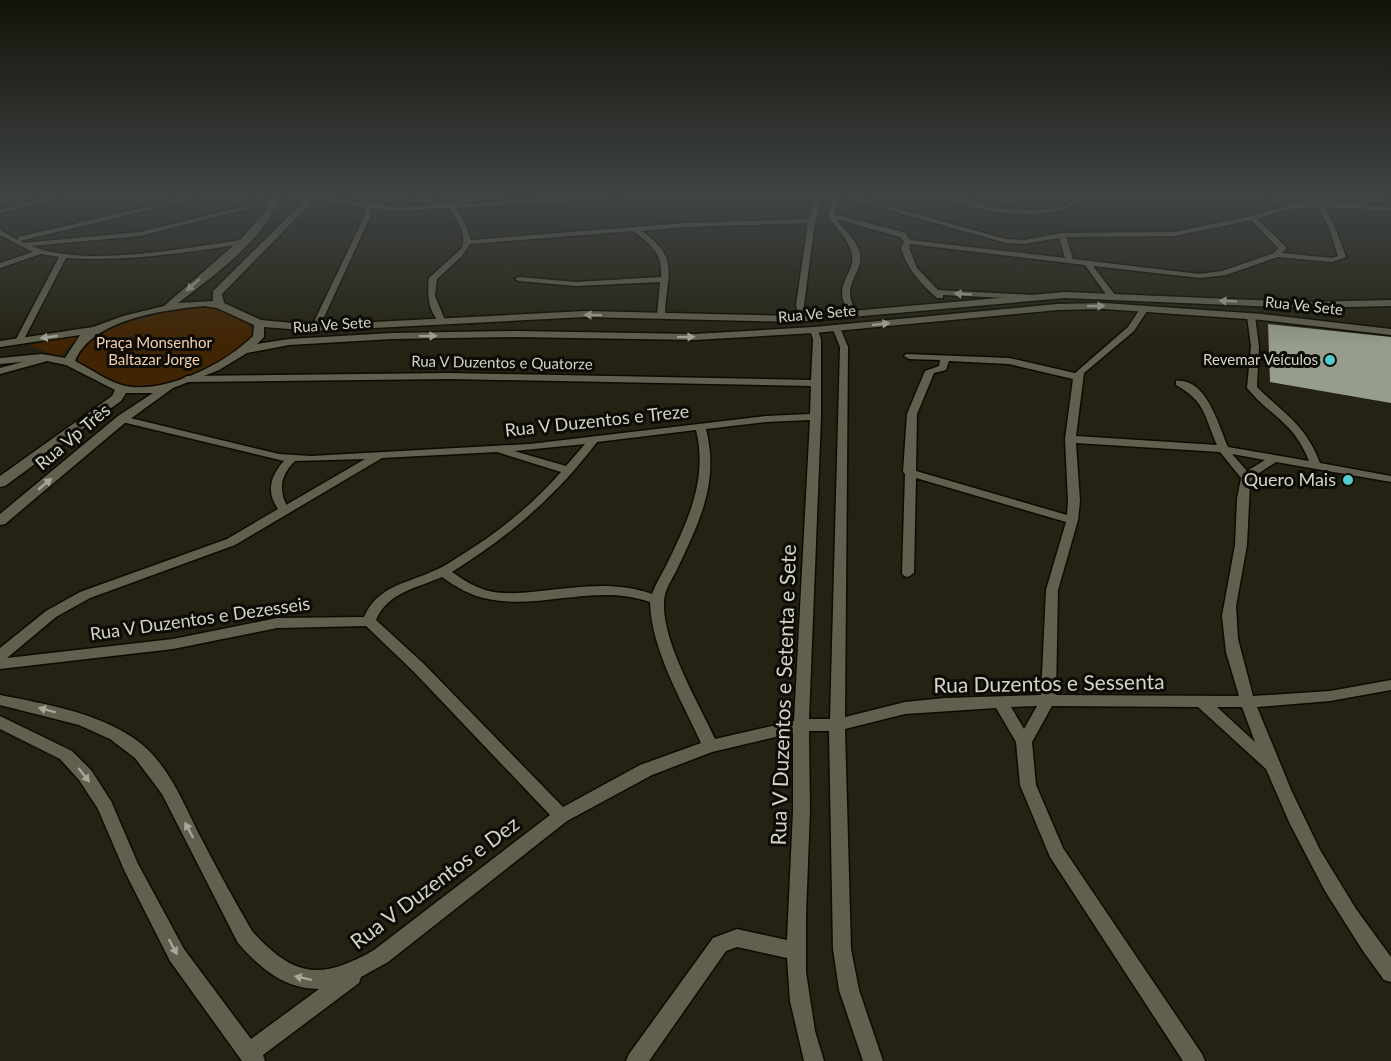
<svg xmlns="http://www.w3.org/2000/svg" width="1391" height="1061" viewBox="0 0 1391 1061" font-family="Lato,sans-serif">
<rect width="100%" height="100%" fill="#242212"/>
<g fill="#412401">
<path d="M195 306C214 307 242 315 253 331L251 342C221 361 163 396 127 387 110 382 93 372 77 364L75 358C79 353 82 347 87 343 104 326 170 309 195 306Z"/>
<path d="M84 335 66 349 60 358 30 345Z"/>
</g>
<path fill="#979d8b" d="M1268 324 1391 337V403L1270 382Z"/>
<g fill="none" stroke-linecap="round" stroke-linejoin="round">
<defs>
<g id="minor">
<path d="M46 198H59L0 213V209Z"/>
<path d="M185 198H198L20 241 23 243 140 232 275 199 278 201 140 236 31 246C88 268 182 248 242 240L246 242 242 244C183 253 125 262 66 258L23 341 19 344 16 343 15 341 59 257 41 254 0 268V263L33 252 0 235V230L18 240V237Z"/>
<path d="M324 198 399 207 434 205 415 198H426L443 205 570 198H620L455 208 465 222 471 240 685 223 809 219 816 198H822L815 221 804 305 806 320 799 318 796 305 808 223 685 227 642 231C681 259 666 274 665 315L661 318 657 315 660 282 576 286 519 281 515 279 519 277 576 282 661 277C663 254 651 244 633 231L470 244 462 256 437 279 435 296 445 320 441 323C428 314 427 292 429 278L462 248C467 233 457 221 449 208L399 211 369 208 371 215 319 328 315 331 311 328 365 215 363 207 309 199Z"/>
<path d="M831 198H837L838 205 834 214 906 233 910 240 1065 258 1059 238 1024 244 1006 243 846 198H858L1006 239 1024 240 1062 233 1175 232 1251 216 1285 206 1302 203H1340L1391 207V211L1324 207 1334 225 1346 257 1332 262 1278 257 1226 275 1200 278 1093 266 1115 295 1111 297H1108L1085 265 910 244 909 248 917 268 938 290 1034 295 1035 297 1031 299 943 295V298H937C921 284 907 269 901 248L904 242 900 237 836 219C843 229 854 238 859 250 865 267 851 276 850 292 850 300 854 308 857 315L853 318 849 315C846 308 842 300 842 292 843 276 857 267 851 251 847 237 834 227 827 215L832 205ZM1317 207 1328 225 1338 256 1332 258 1282 253 1286 248 1285 246 1257 219 1285 210ZM1251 220 1278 248 1274 253 1222 271 1200 274 1073 259 1066 237 1175 236Z"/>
<path d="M947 198H958L999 208 1037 210 1054 209 1068 205 1077 198H1085C1054 223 981 215 947 198Z"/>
<path d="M1142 306 1149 308 1134 331 1084 373 1076 436 1217 445C1204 416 1206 402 1176 385V381C1207 378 1218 425 1228 447L1309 461C1293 421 1272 418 1247 388L1251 346 1247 316 1251 313 1255 316 1259 346 1257 387C1285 415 1305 424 1320 463L1391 476V482L1276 462 1256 475 1250 483 1247 545 1236 606 1238 639 1253 696 1330 691 1391 680V690L1330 701 1257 707 1292 792 1320 850 1356 909 1391 957V982L1384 980 1363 951 1325 891 1290 824 1266 769 1198 707 1052 706 1032 742 1036 785 1063 848 1202 1054 1205 1061H1183L1050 857 1020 785 1016 742 996 708 905 714 845 729 851 949 859 990 883 1061H863L839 990 833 949 829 731H809L810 811 806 914V972L815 1031 824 1061H804L790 1001 787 958 737 947 726 951 649 1061H626L629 1054 713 938 737 929 787 940 793 811V733L712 752 652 775 567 821 388 962 361 977 359 983 263 1055 265 1061H242L170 961 125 872 98 809 79 780 60 759 0 729V716L72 751 91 770 111 801 138 864 184 949 251 1039 319 989C284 989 260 968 238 943L162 794 135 758 110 739 79 725 0 705V695C45 704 96 712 135 739 168 762 183 803 201 838 217 869 234 900 252 931 294 977 320 981 374 950L550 815 414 672 366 626 277 628 173 649 0 669V648L46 611 80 592 227 539 278 509C266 492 270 476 284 461L118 421V417L122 416 279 454 311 456 530 444 766 416 810 414 811 386 450 379 187 382 182 379 187 376 450 373 811 380 813 339 810 330 817 328 821 339V417L809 719H830L840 347 832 327 833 325H839L848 347 845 717 905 702 945 698 1041 695 1046 590 1066 522 916 478 914 573 908 577 904 576 902 573 905 474 903 472 907 414 925 371 939 366 940 360 909 359 904 356 906 354 1009 358 1075 373 1128 327ZM949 361 1009 364 1073 379 1065 439 1068 501 1067 515 916 471 917 414 934 373 946 370ZM810 420 794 721 715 739C698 702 662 642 664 602 664 589 674 577 679 565 701 519 719 480 706 429L766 422ZM696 430C708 479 688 521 667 564 662 574 656 583 652 594 615 581 579 587 541 591 523 593 502 595 485 590 473 586 462 579 452 572 509 537 558 494 597 442ZM1076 443 1220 452 1241 478 1237 499 1235 545 1222 616 1226 652 1239 696 1056 695 1058 590 1078 520 1080 501ZM585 444 566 466 514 451ZM497 452 561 472C533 504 499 532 463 554 452 561 442 568 431 572 404 584 377 587 364 617L277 618 173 639 7 658 56 617 90 598 235 545 382 458ZM1232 454 1265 460 1247 471ZM365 459 286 505V504C278 487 282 474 295 461ZM442 577C456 587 471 596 488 599 543 610 595 583 650 602 651 649 682 701 701 743L640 765 563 807 424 664 376 620C388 592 417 588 442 577ZM1037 706 1024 729 1011 707ZM1217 707H1242L1255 742Z"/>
<path d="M48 355 51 356V360L0 374V368Z"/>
</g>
<path id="secondary" d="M272 198H280C261 242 215 275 178 303L213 301V291L307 198H316L222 294 224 303 261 320 315 325 585 311 795 316 1065 292 1303 302 1391 300V306L1303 308 1065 298 795 322 585 317 315 331 264 327V337L257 344 289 339 392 333 517 331 694 334 814 327 1057 304 1104 303 1262 314 1391 329V335L1262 320 1104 309 1057 310 814 333 694 340 517 337 392 339 289 345 247 353 219 370 173 388 126 422 5 524 0 525V514L118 416 153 393H126L121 401 5 486 0 487V476L112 396 115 390 66 365 42 360 0 364V358L42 354 65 358 80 335 0 347V341L93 327 123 316 164 306 242 238 266 210ZM204 306 217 308 254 325 253 336C225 364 165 394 125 386 108 382 91 369 75 361 92 319 164 310 204 306Z"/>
</defs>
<use href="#minor" stroke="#0d0b01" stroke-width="3"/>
<use href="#secondary" stroke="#0d0b01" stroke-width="3"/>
<use href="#minor" fill="#615f4d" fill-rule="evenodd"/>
<use href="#secondary" fill="#615f4d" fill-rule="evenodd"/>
</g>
<defs><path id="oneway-solid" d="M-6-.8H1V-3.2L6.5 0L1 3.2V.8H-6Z" transform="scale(1.5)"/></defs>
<g fill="#a7a598">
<use href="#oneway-solid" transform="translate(193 285) rotate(138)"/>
<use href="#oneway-solid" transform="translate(963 294) rotate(-177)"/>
<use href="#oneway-solid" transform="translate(1228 301) rotate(-177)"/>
<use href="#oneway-solid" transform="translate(1096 306) rotate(-1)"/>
<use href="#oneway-solid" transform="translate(593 315) rotate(-179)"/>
<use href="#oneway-solid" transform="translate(881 324) rotate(-6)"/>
<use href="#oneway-solid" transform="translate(428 336) rotate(-1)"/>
<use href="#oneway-solid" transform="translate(49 337) rotate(172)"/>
<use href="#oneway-solid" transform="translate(686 337) rotate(-1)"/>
<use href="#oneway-solid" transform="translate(45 484) rotate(-40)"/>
<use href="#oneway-solid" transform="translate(47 710) rotate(-165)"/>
<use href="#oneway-solid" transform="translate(84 775) rotate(52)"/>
<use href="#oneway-solid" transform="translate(189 830) rotate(-118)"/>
<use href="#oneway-solid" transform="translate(173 947) rotate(62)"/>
<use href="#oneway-solid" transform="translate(303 978) rotate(-168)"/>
</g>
<linearGradient id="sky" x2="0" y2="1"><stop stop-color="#14130a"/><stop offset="0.57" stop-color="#3f4444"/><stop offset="1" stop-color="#3f4444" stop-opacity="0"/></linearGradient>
<rect width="1391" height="347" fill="url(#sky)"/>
<g fill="#52cdce" stroke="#0c0b05" stroke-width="2">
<circle cx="1330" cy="360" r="6"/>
<circle cx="1348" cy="480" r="6"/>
</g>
<g text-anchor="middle" stroke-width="6" stroke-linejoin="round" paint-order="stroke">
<g font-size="15" fill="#d5d4ca" stroke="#0c0b05">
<text transform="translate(1304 306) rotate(6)" y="5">Rua Ve Sete</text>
<text transform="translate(817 314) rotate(-5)" y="5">Rua Ve Sete</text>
<text transform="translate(332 325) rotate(-4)" y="5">Rua Ve Sete</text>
<text transform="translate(502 363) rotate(1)" y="5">Rua V Duzentos e Quatorze</text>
</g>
<g font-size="15" fill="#f4d0ae" stroke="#0c0b05">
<text x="154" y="348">Praça Monsenhor<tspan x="154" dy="17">Baltazar Jorge</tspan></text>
</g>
<g font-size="15" fill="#d5d4ca" stroke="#0c0b05" text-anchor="end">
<text x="1318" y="365">Revemar Veículos</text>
</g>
<g font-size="18" fill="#d5d4ca" stroke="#0c0b05">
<text transform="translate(597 421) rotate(-6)" y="6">Rua V Duzentos e Treze</text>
<text transform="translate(73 437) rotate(-40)" y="6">Rua Vp Três</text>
<text transform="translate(200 619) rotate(-8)" y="6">Rua V Duzentos e Dezesseis</text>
</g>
<g font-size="18" fill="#d5d4ca" stroke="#0c0b05" text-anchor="end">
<text x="1336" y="486">Quero Mais</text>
</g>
<g font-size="21" fill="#d5d4ca" stroke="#0c0b05">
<text transform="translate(1049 684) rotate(-1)" y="7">Rua Duzentos e Sessenta</text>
<text transform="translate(784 695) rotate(-88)" y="7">Rua V Duzentos e Setenta e Sete</text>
<text transform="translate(435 883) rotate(-37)" y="7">Rua V Duzentos e Dez</text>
</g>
</g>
</svg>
